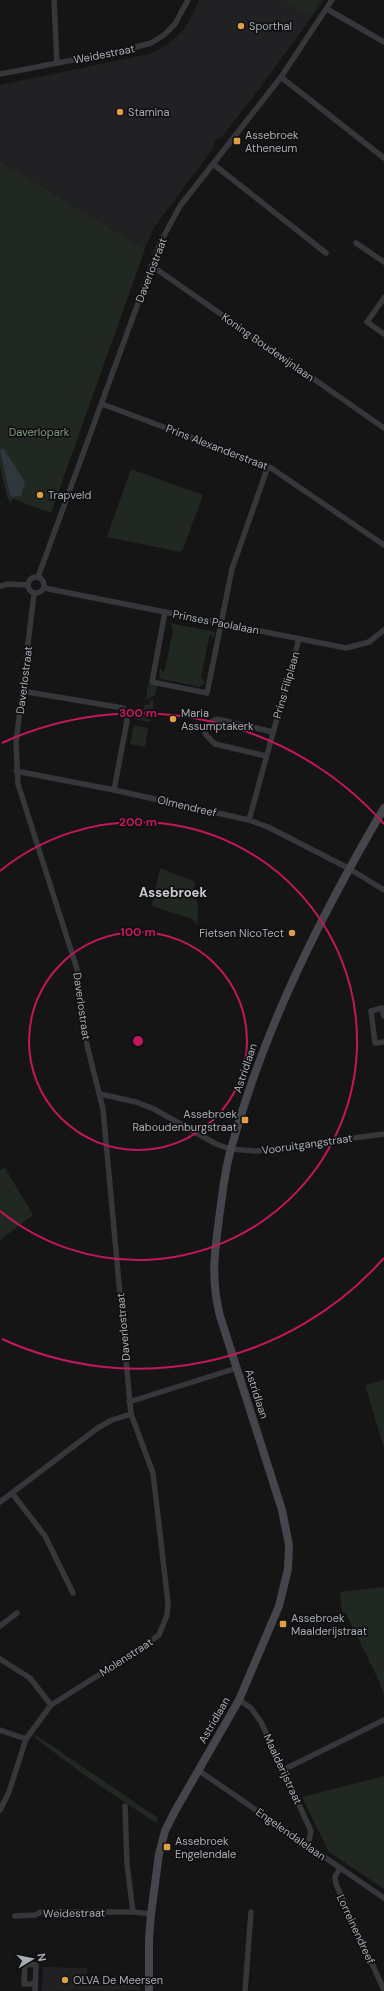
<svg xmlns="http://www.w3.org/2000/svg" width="384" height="1991" viewBox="0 0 384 1991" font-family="'DM Sans',sans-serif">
<rect width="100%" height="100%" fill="#151516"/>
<g fill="#212123">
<path d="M199 0H324L260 88 222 137H219L213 145 214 147 153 229 145 249 0 161V85L149 54 167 45 182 31 188 23Z"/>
<path d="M43 1967 87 1968 88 1985 140 1984V1990L42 1991Z"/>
</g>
<g fill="#212822">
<path d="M283 0H319L311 16Z"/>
<path d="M0 161 145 249 51 513 13 499 11 504 7 497 0 466Z"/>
<path d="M131 469 203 495 183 549 180 552 107 537Z"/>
<path d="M169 623 215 632 214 639 210 633 201 677 205 683 200 687 162 679 159 677 160 668 164 673 173 630Z"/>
<path d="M148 684 157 686 155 695 146 700Z"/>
<path d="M150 700 154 701 150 722 134 719 137 708 144 709 145 704 149 705Z"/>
<path d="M134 725 148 728 145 747 130 744Z"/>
<path d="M160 868 195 882 193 893 198 905 197 925 192 919 152 906Z"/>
<path d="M5 1168 33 1215 0 1240V1170Z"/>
<path d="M384 1380V1448L365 1385Z"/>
<path d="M384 1587V1694L379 1681 346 1614 342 1611 340 1592Z"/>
<path d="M36 1735 158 1818 156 1823 87 1777 35 1738Z"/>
<path d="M384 1776V1889L329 1852 302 1797Z"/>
</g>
<path fill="#2f383e" d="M3 448 25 482 21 496 12 497 10 495 0 450Z"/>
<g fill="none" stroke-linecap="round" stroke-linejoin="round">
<g stroke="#36373b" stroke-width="5.5">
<path d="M54 0 57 63"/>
<path d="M327 9 384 42"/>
<path d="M0 74 125 50 151 43 164 35 175 24 188 0"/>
<path d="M281 77 384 158"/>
<path d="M213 164 326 253"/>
<path d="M356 243 384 262"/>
<path d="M152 266 384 428"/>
<path d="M384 298 367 322 384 334"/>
<path d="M102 404 268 466 384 545"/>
<circle cx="36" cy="585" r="8"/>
<path d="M38 577 160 243 180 206 281 77 332 0"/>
<path d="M0 586 8 584 27 585"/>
<path d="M44 588 346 648 369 642 384 630"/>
<path d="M165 612 152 682 207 693 232 569 268 466"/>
<path d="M22 691 123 708 126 712 127 721 114 790"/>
<path d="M266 756 215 744 205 734C206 725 209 722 217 719L273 732"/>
<path d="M16 771 114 790 249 820 268 827 348 868 384 890"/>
<path d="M249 820 299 639"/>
<path d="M384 1016 382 1008 371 1011 375 1043 384 1042"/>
<path d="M100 1094 136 1102 154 1109 216 1144 230 1149 256 1151 384 1134"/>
<path d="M129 1402 237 1368"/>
<path d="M12 1493 45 1536 73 1593"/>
<path d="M0 1502 99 1427 112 1420 131 1414"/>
<path d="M0 1626 17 1613"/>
<path d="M0 1659 30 1678 51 1705"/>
<path d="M239 1700 251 1708 261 1722 311 1831 308 1846"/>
<path d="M0 1730 26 1739"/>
<path d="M198 1770 384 1898"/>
<path d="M283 1770 384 1720"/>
<path d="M125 1806 127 1864 133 1912 151 1914"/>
<path d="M0 1810 9 1792 26 1739 51 1705 134 1653 159 1635 167 1615 168 1603 153 1473 131 1414 103 1109 87 1045 77 969 18 784 16 743 34 594"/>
<path d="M340 1868 335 1877 336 1884 384 1990"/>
<path d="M15 1916 35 1915 41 1912H133"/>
<path d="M35 1991 36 1965 25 1964 24 1984H35"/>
<path d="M245 1991 251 1912"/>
</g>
<path stroke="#44464b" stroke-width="8" d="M149 1991V1940L151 1914 159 1854 165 1831 175 1811 239 1700 279 1606 288 1569 289 1545 282 1510 220 1316C210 1276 215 1251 220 1211 223 1190 225 1169 231 1149 264 1028 321 915 384 808"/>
</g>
<g fill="none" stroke="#c2185b" stroke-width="2">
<circle cx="138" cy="1041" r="109"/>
<path d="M0 871A219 219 0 1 1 0 1211"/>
<path d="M384 1258A328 328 0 0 1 2 1339M2 743A328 328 0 0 1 384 824"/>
</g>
<g fill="#dda046" stroke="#101011" stroke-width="1.5">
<circle cx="241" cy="26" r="4"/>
<circle cx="120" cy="112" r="4"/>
<rect x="233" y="137" width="8" height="8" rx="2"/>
<circle cx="40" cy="495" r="4"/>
<circle cx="173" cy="719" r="4"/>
<circle cx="292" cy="933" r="4"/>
<rect x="241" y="1116" width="8" height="8" rx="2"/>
<rect x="279" y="1620" width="8" height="8" rx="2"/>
<rect x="163" y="1843" width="8" height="8" rx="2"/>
<circle cx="65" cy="1980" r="4"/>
</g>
<g text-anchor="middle" stroke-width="3.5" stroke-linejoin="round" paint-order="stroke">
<g font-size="11" fill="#a8adb5" stroke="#101011" text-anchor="start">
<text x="249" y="30">Sporthal</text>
<text x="128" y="116">Stamina</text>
<text x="245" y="139">Assebroek<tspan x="245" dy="13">Atheneum</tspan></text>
<text x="48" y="499">Trapveld</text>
<text x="181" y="717">Maria<tspan x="181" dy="13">Assumptakerk</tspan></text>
<text x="284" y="937" text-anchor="end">Fietsen NicoTect</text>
<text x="237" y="1118" text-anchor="end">Assebroek<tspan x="237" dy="13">Raboudenburgstraat</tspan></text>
<text x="291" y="1622">Assebroek<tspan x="291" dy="13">Maalderijstraat</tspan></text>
<text x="175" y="1845">Assebroek<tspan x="175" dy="13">Engelendale</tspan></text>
<text x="73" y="1984">OLVA De Meersen</text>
</g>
<g font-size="11" fill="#a8adb5" stroke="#101011">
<text transform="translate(104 54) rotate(-11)" y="4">Weidestraat</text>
<text transform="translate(151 270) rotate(-69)" y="4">Daverlostraat</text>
<text transform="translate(268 347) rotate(35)" y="4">Koning Boudewijnlaan</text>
<text transform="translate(217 447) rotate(21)" y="4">Prins Alexanderstraat</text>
<text transform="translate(216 622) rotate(11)" y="4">Prinses Paolalaan</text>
<text transform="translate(24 680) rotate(-83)" y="4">Daverlostraat</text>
<text transform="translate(286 685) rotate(-74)" y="4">Prins Filiplaan</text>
<text transform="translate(187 806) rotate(13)" y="4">Olmendreef</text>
<text transform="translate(82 1006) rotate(82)" y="4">Daverlostraat</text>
<text transform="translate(245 1068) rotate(-71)" y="4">Astridlaan</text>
<text transform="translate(307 1144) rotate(-8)" y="4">Vooruitgangstraat</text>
<text transform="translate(123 1327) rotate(-95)" y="4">Daverlostraat</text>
<text transform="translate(257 1394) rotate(72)" y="4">Astridlaan</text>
<text transform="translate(126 1657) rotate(-33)" y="4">Molenstraat</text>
<text transform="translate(214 1720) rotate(-60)" y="4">Astridlaan</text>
<text transform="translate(283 1769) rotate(65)" y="4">Maalderijstraat</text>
<text transform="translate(291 1834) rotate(35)" y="4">Engelendalelaan</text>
<text transform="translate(74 1913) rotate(-1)" y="4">Weidestraat</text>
<text transform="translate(356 1929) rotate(65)" y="4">Lorreinendreef</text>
</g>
<g font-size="11" fill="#819e81" stroke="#101011">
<text x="39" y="436">Daverlopark</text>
</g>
<g font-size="13" font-weight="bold" fill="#c9cbd1" stroke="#101011">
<text x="173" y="897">Assebroek</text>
</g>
</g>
<circle cx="138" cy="1041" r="6" fill="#c2185b" stroke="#101011" stroke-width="2"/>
<g font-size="12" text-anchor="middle" font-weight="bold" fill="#c2185b" stroke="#101011" stroke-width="3.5" stroke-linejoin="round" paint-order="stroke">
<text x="138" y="717">300 m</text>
<text x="138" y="826">200 m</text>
<text x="138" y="936">100 m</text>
</g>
<g transform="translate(32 1959) rotate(80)" stroke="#101011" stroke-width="3" paint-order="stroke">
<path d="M0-3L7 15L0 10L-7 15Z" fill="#a8adb5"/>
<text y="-6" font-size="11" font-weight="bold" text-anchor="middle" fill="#a8adb5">N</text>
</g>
</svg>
